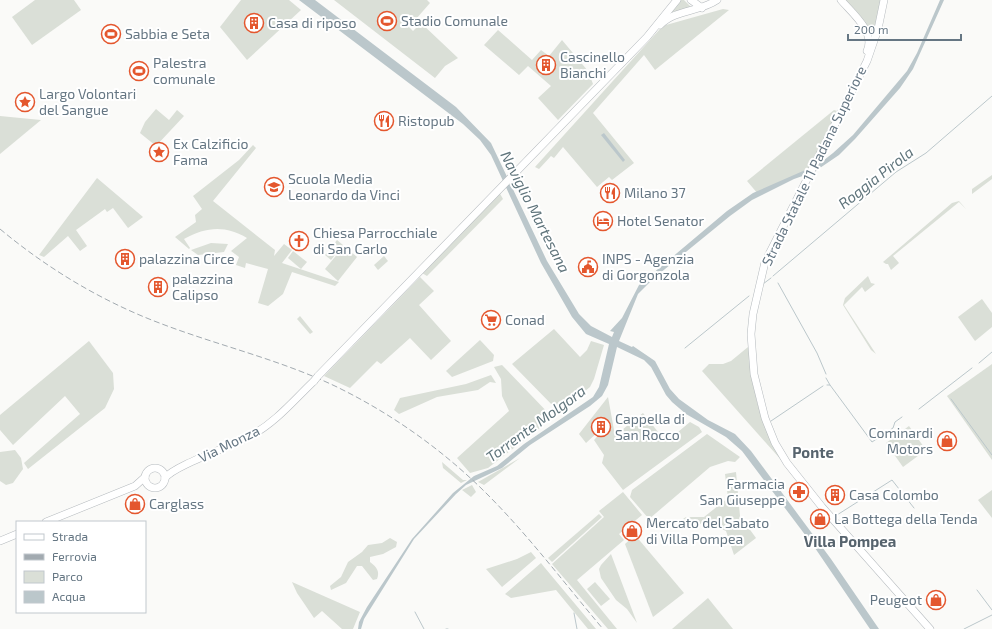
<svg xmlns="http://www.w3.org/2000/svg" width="992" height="629" viewBox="0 0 992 629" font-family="'Exo 2',sans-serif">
<rect width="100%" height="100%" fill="#fafaf8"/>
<g fill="#dadfd7">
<path d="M35 0H74L81 10 32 45 12 17Z"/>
<path d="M241 0H289L301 10 247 60 220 27Z"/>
<path d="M334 0H427L430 3 409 27 413 31 421 23 458 58 445 66 435 78Z"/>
<path d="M680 0H684L691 7 669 15Z"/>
<path d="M842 0H881L872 41 870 39Z"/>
<path d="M723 9 729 10 655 70 644 55 593 113 634 163 612 180 609 177 597 187 563 147 554 158 551 156 539 169 535 167 660 29 666 25Z"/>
<path d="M498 30 532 60 541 50 549 56 562 40 588 71 593 84 558 120 538 98 551 86 528 66 519 75 484 45Z"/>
<path d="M156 109 169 120 177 110 184 116 156 146 140 133 145 122Z"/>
<path d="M834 110 841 112 811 170 758 194 747 181Z"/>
<path d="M0 116 41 120 0 154Z"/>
<path d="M253 145 256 148 213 201 275 250 274 256 284 244 292 250 282 263 339 282 335 286 292 272 283 294 268 306 258 303 268 269 246 263 245 268 236 265 239 257 231 251 247 238C225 225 206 227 184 239L190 248 189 249 175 237 196 222 195 215 202 209 193 196 239 160Z"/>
<path d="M992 175V179L972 194V189Z"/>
<path d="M97 178 143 217 128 228 113 208 107 212 105 209 76 230 87 246 80 251 68 236 44 257 39 255Z"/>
<path d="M499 192 503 199 427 276 422 273Z"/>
<path d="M959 201 966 209 959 202 893 256 899 263 891 270 888 264H886L883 262 952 203Z"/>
<path d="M337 240 343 245 331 260 325 255Z"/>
<path d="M211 243 228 244 224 252 198 255 191 250Z"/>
<path d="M344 246 357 257 338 281 325 269Z"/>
<path d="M293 251 307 262 301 269 288 258Z"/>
<path d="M384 256 388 261 378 270 374 265Z"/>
<path d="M868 276 871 283 875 284 865 292 862 287 844 305 876 354 871 350 843 305 845 298Z"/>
<path d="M420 277 434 291 419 305 451 341 431 360 410 338 381 364 377 361 350 388 324 376Z"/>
<path d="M982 299 992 313V327L975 341 958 317Z"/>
<path d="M300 316 313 332 310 334 297 319Z"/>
<path d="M554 329 580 357 587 350 591 341 604 345 594 379 590 387 559 412 512 364Z"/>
<path d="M480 340 494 355 493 361 452 377 446 371Z"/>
<path d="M89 341 113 373 114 389 105 408 28 469 24 463 80 414 65 396 13 445 0 430V415Z"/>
<path d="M748 347 757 402 765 426 783 462 702 371 709 364H723L731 361Z"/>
<path d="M992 364V460L947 396Z"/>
<path d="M502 365 529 393 519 402 529 393 553 418 488 468 470 473 457 458 509 411 502 396 501 379 494 367Z"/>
<path d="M491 375 496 383 490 382 478 390 437 397 399 414 394 410 400 398 466 384Z"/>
<path d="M608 397 614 430 617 434 643 413 666 442 690 422 699 427 702 432 623 490 602 463 604 455 594 440 606 427 603 424 599 425 600 430 586 443 579 434Z"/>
<path d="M909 426 926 450 903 467 886 443Z"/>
<path d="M707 434 740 457 735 462 728 461 710 467 649 519 630 497 632 490Z"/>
<path d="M15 450 21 458 23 469 13 483 6 485 0 481V452Z"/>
<path d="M520 458 484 485 478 482Z"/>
<path d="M442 462 463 480H467L461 483 443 468Z"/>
<path d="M736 472 740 516 756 538 734 555 726 531C711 524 706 518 691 529L683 519 686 517H704L728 498 725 474Z"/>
<path d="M472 485 476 492 471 497 462 490Z"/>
<path d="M992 490V518L978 500Z"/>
<path d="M623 492 642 515 619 534 624 540 577 580 617 629H608L552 564 604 517 599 511Z"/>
<path d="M599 514 602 517 552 562 548 558Z"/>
<path d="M635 535 684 593 653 617 625 544Z"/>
<path d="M390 538 397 542 396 547 383 554 370 557V562C377 567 380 572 377 579L373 580 362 566H357L346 583 331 590 330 586 341 577 348 562 362 552 368 545 382 543Z"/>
<path d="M531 552 536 558 502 587 486 569 517 559Z"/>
<path d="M611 554 637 623 627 609 616 600 601 578 599 569 601 565Z"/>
<path d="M541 563 545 568 596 629H588L556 590 511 598 505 594Z"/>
<path d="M292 582 360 612 353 629H342L322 611 314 618 297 593Z"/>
<path d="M595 582 610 599 601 606 587 589Z"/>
<path d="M708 598 733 629H672Z"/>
</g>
<g fill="#bbc7cb">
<path d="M299 0H315L456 107 491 143 547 261 579 314 591 326 612 337 614 332 610 331 622 318 639 285 727 211 753 193 819 164 833 153 853 135 907 71 917 53 940 0H944L913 69 900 88 855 139 839 155 814 172 794 179 752 200 730 216 654 278 638 294 619 341 632 347 633 346 655 361 670 389 679 399 708 420 735 434 751 451 831 559 879 629H870L815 548 742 451 726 437 686 414 672 402 666 395 651 367 644 360 617 347 608 385 602 396 590 406 530 445 502 468 466 485 456 494 414 539 364 619 361 629H358L359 622 367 607 412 539 453 493 474 476 497 466 524 444 593 397 599 387 609 344 586 334 572 317 541 263 491 155 480 140 463 124Z"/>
<path d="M604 133 625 160 623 162 601 135Z"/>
</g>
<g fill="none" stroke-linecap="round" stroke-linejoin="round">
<g stroke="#bbc7cb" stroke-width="1">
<path d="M773 276 896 172 926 153 992 96"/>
<path d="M778 283 817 353 826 374"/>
<path d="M763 284 771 278"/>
<path d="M685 348 749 296"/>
<path d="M979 363 992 352"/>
<path d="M826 378 830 385"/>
<path d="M827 385H830L872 442 893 428 895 422 902 417"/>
<path d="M951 399 992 455"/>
<path d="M919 409 972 368"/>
<path d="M771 421 823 386"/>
<path d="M837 515 892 480 914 508"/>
<path d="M977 590 992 610"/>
<path d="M415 612 424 629"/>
<path d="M574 613 577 629"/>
<path d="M446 629H448"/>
<path d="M964 629 992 615"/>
</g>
<defs>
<g id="primary">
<path d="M691 0 702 8"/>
<path d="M841 0C852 13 876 32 867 51"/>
<path d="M884 0 878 29 867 61 765 262 753 314 751 334 754 374 765 418 775 443 787 463 822 507 930 629"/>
<path d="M660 25C676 9 700 12 717 0"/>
<path d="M318 376 647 37 677 0"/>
<circle cx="155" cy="478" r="10"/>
<path d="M165 478C175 465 233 446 252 435 276 422 294 400 314 381"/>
<path d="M46 522 135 486 145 477"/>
<path d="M0 541 17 534"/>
</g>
</defs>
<use href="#primary" stroke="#b5babe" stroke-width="8"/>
<use href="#primary" stroke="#fff" stroke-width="7"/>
<path stroke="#a2aab0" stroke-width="1" stroke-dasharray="6 3" stroke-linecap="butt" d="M0 229C48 269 103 302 162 324 220 346 281 360 337 387 392 414 443 450 487 494 529 536 565 584 603 629"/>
<defs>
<path id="primary-bridge" d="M314 381 318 376"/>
</defs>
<use href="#primary-bridge" stroke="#b5babe" stroke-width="8" stroke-linecap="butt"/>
<use href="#primary-bridge" stroke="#fff" stroke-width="7"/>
</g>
<defs>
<symbol id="stadium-ring" viewBox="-11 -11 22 22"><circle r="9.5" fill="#fff" stroke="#e4572e" stroke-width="1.5"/><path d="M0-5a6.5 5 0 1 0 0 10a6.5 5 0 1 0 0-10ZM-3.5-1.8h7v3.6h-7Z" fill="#e4572e"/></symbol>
<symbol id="building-ring" viewBox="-11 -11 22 22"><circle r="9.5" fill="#fff" stroke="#e4572e" stroke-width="1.5"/><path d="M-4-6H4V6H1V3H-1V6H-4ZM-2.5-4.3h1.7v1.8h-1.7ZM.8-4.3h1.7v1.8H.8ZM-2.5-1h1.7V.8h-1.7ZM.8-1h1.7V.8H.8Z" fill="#e4572e"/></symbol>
<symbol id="sight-ring" viewBox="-11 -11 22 22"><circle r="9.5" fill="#fff" stroke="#e4572e" stroke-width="1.5"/><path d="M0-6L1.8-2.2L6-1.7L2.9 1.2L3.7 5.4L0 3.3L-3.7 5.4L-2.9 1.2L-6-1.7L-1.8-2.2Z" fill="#e4572e"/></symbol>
<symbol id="restaurant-ring" viewBox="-11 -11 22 22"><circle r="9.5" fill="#fff" stroke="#e4572e" stroke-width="1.5"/><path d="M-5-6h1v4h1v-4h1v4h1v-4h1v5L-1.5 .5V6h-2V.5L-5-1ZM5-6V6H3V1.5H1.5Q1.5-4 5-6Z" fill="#e4572e"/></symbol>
<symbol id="school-ring" viewBox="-11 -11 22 22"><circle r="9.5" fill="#fff" stroke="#e4572e" stroke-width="1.5"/><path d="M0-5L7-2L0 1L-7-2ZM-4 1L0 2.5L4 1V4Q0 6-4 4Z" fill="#e4572e"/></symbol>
<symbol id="hotel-ring" viewBox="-11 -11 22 22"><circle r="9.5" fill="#fff" stroke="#e4572e" stroke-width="1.5"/><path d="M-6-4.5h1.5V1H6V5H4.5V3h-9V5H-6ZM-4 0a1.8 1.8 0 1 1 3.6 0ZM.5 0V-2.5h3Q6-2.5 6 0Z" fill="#e4572e"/></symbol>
<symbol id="church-ring" viewBox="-11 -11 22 22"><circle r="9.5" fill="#fff" stroke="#e4572e" stroke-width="1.5"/><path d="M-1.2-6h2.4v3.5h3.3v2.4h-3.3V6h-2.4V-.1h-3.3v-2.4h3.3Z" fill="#e4572e"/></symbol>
<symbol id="civic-ring" viewBox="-11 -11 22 22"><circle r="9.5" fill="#fff" stroke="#e4572e" stroke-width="1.5"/><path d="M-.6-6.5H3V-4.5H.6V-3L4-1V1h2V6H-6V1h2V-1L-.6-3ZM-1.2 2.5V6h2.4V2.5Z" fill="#e4572e"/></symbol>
<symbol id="supermarket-ring" viewBox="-11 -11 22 22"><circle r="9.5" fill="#fff" stroke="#e4572e" stroke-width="1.5"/><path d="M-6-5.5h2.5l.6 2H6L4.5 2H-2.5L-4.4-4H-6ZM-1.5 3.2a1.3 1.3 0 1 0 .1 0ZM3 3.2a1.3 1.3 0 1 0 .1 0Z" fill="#e4572e"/></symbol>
<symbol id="shop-ring" viewBox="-11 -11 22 22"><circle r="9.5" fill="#fff" stroke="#e4572e" stroke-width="1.5"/><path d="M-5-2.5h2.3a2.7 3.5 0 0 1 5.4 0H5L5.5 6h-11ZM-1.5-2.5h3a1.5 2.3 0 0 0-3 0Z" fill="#e4572e"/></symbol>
<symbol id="pharmacy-ring" viewBox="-11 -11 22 22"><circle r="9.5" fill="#fff" stroke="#e4572e" stroke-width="1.5"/><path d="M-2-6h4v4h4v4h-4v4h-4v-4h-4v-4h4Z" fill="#e4572e"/></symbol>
</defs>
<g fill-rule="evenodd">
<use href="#stadium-ring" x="376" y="10" width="22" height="22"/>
<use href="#building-ring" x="243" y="12" width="22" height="22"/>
<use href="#stadium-ring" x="100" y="23" width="22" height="22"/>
<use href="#building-ring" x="535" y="54" width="22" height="22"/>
<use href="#stadium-ring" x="128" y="60" width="22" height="22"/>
<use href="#sight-ring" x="14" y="91" width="22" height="22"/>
<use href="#restaurant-ring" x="373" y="110" width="22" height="22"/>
<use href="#sight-ring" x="148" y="141" width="22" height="22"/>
<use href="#school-ring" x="263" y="176" width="22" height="22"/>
<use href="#restaurant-ring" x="599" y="182" width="22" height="22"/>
<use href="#hotel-ring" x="592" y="210" width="22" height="22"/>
<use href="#church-ring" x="288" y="230" width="22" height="22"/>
<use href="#building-ring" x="114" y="248" width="22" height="22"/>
<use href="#civic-ring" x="577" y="256" width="22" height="22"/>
<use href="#building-ring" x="147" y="276" width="22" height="22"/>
<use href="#supermarket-ring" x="480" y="309" width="22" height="22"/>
<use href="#building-ring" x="590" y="416" width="22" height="22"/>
<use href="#shop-ring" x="936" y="430" width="22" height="22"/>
<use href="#pharmacy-ring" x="788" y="481" width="22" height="22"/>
<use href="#building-ring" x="824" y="484" width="22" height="22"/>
<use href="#shop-ring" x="124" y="493" width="22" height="22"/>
<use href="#shop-ring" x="809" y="508" width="22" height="22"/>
<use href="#shop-ring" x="621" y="520" width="22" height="22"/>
<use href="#shop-ring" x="925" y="589" width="22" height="22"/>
</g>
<g text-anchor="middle" stroke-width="4" stroke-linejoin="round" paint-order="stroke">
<g font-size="14" fill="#657683" stroke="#fff" text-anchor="start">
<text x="401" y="26">Stadio Comunale</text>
<text x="268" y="28">Casa di riposo</text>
<text x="125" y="39">Sabbia e Seta</text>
<text x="560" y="62">Cascinello<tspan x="560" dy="16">Bianchi</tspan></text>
<text x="153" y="68">Palestra<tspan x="153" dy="16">comunale</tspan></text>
<text x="39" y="99">Largo Volontari<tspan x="39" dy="16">del Sangue</tspan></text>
<text x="398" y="126">Ristopub</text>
<text x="173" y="149">Ex Calzificio<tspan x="173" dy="16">Fama</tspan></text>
<text x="288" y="184">Scuola Media<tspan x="288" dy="16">Leonardo da Vinci</tspan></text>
<text x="624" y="198">Milano 37</text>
<text x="617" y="226">Hotel Senator</text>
<text x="313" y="238">Chiesa Parrocchiale<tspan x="313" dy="16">di San Carlo</tspan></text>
<text x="139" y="264">palazzina Circe</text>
<text x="602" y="264">INPS - Agenzia<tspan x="602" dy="16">di Gorgonzola</tspan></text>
<text x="172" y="284">palazzina<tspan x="172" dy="16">Calipso</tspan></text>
<text x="505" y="325">Conad</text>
<text x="615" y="424">Cappella di<tspan x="615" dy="16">San Rocco</tspan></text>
<text x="933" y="438" text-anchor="end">Cominardi<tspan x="933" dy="16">Motors</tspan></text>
<text x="785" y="489" text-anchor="end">Farmacia<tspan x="785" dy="16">San Giuseppe</tspan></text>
<text x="849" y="500">Casa Colombo</text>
<text x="149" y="509">Carglass</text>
<text x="834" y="524">La Bottega della Tenda</text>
<text x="646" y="528">Mercato del Sabato<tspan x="646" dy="16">di Villa Pompea</tspan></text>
<text x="922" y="605" text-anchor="end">Peugeot</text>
</g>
<g font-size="14" fill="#657683" stroke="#fff">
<text transform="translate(814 166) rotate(-64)" y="5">Strada Statale 11 Padana Superiore</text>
<text transform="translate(229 444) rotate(-26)" y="5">Via Monza</text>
</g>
<g font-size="15" font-style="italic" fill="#60757c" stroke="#fff">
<text transform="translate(876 178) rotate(-38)" y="5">Roggia Pirola</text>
<text transform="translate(535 212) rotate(63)" y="5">Naviglio Martesana</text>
<text transform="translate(536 424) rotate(-36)" y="5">Torrente Molgora</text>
</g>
<g font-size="15" font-weight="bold" fill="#57646e" stroke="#fff">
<text x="813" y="458">Ponte</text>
<text x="850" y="547">Villa Pompea</text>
</g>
</g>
<rect x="16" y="521" width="130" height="92" fill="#ffffff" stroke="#c1c8cd"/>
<rect x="24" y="534" width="20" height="6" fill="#ffffff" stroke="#c1c8cd"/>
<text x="52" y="541" font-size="12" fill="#657683">Strada</text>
<rect x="24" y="554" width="20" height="6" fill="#a2aab0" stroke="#c1c8cd"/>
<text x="52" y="561" font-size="12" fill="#657683">Ferrovia</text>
<rect x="24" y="571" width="20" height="12" fill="#dadfd7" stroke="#c1c8cd"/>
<text x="52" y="581" font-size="12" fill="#657683">Parco</text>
<rect x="24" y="591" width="20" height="12" fill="#bbc7cb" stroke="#c1c8cd"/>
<text x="52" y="601" font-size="12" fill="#657683">Acqua</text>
<path d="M848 34v6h113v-6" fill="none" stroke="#657683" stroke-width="2"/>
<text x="854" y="34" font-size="12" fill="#657683" stroke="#ffffff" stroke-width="3" paint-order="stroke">200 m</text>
</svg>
